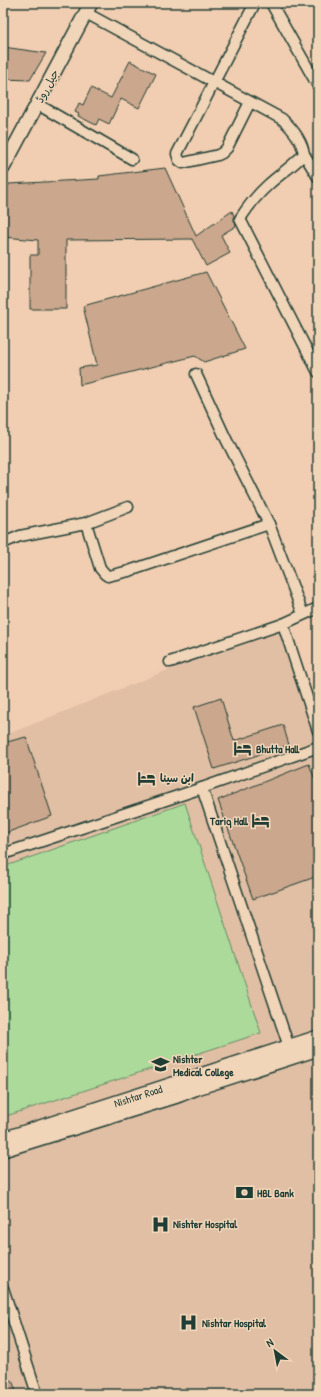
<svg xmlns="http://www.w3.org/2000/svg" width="321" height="1397" viewBox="0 0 321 1397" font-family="'Patrick Hand','Playpen Sans Arabic',sans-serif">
<rect width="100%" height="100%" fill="#f1ceb1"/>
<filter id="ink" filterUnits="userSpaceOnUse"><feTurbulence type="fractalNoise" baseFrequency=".025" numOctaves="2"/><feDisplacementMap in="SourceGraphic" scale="8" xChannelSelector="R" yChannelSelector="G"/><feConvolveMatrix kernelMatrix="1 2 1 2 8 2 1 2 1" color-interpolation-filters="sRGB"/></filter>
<g filter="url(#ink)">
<path fill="#e1bfa4" d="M283 624 318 725V1394H3V736Z"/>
<path fill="#abda9a" stroke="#658c67" d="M185 803 261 1033 3 1117V867Z"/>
<g fill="#caa78d" stroke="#1f3d34">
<path d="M3 47 46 53 30 80 3 79Z"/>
<path d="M130 61 156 74 139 108 121 99 109 124 99 119 96 125 78 116 79 114 75 112 79 103 83 105 91 88 111 98Z"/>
<path d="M165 168 196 236 232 211 234 216V219L236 226 221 235 230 253 206 266 192 239 66 240V309H30V255H38V240L3 237V196L9 184 99 179V176Z"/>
<path d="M206 272 245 349 204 362 195 356 80 385 79 368 97 365 83 306Z"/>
<path d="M221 698 234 741 283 725 289 745 214 769 194 707Z"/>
<path d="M26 737 52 816 3 834V743Z"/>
<path d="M309 764 318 787V876L253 899 218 800Z"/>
<path d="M12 1380 17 1394H3V1383Z"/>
</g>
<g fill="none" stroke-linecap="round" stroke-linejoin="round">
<defs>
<g id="street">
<path d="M271 3 318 86"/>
<path d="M86 13 282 119C293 129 302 140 304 154 293 166 280 174 268 185 257 195 248 206 240 219L318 372"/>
<path d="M250 102 227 148 222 153 218 155 183 163 179 160 177 154 255 3"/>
<path d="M37 104 132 159"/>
<path d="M304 154 318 177"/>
<path d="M196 374 226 439 269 524 303 614"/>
<path d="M86 523 100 568 105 574 108 576 129 571 269 524"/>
<path d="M3 543 20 536 86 523 128 507"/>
<path d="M283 624 318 731"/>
<path d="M170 662 283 624 318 608"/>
<path d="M202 788 291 1053"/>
<path d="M3 854 202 788 318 747"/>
<path d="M3 1288 37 1394"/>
</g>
<g id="secondary">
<path d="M3 168 91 3"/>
<path d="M3 1139 318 1037"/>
<path d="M3 1150 177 1096 197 1088 318 1049"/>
</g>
</defs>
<use href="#street" stroke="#1f3d34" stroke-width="13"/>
<use href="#secondary" stroke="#1f3d34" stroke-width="16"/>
<use href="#street" stroke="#f1d5b8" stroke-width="10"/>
<use href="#secondary" stroke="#f1d5b8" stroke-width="13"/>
</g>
</g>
<defs>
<symbol id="hotel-bare" viewBox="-9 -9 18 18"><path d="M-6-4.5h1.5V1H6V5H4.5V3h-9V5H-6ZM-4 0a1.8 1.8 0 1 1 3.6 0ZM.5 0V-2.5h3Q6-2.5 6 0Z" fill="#1f3d34" stroke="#f1d5b8" stroke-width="2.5" paint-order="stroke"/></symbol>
<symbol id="university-bare" viewBox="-9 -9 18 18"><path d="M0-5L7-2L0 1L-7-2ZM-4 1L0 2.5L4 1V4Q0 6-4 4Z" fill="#1f3d34" stroke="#f1d5b8" stroke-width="2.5" paint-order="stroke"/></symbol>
<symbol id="bank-bare" viewBox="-9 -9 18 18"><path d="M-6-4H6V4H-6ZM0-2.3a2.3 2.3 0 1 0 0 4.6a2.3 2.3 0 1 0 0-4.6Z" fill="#1f3d34" stroke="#f1d5b8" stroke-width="2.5" paint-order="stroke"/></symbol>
<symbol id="hospital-bare" viewBox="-9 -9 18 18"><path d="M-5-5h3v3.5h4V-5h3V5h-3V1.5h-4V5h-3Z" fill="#1f3d34" stroke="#f1d5b8" stroke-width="2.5" paint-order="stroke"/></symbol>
</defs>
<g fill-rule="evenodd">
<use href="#hotel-bare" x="230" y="736" width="25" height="25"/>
<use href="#hotel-bare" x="134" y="766" width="25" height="25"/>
<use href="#hotel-bare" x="248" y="808" width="25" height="25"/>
<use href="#university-bare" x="148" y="1052" width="25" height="25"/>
<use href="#bank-bare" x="232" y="1180" width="25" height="25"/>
<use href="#hospital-bare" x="148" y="1212" width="25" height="25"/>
<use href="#hospital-bare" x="176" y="1310" width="25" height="25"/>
</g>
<g text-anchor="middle" stroke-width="3" stroke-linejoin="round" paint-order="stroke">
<g font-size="11" fill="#1f3d34" stroke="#f1d5b8">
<text transform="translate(47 86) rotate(-62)" y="4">جیل روڈ</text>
<text transform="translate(138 1096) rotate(-18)" y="4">Nishtar Road</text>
</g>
<g font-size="11" font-weight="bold" fill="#1f3d34" stroke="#f1d5b8" text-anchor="start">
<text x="256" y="753">Bhutta Hall</text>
<text x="160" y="782">ابن سینا</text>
<text x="248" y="825" text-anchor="end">Tariq Hall</text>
<text x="173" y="1063">Nishter<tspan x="173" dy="13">Medical College</tspan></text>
<text x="257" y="1197">HBL Bank</text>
<text x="173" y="1228">Nishter Hospital</text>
<text x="202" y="1327">Nishtar Hospital</text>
</g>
</g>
<rect width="321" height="1397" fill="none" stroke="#f1d5b8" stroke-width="16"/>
<rect x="8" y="8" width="305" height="1381" fill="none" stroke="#1f3d34" stroke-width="1.5" filter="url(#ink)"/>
<g transform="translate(275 1351) rotate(328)" stroke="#f1d5b8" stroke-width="3" paint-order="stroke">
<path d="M0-3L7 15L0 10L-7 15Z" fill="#1f3d34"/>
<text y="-6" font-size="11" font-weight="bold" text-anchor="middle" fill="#1f3d34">N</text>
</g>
</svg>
